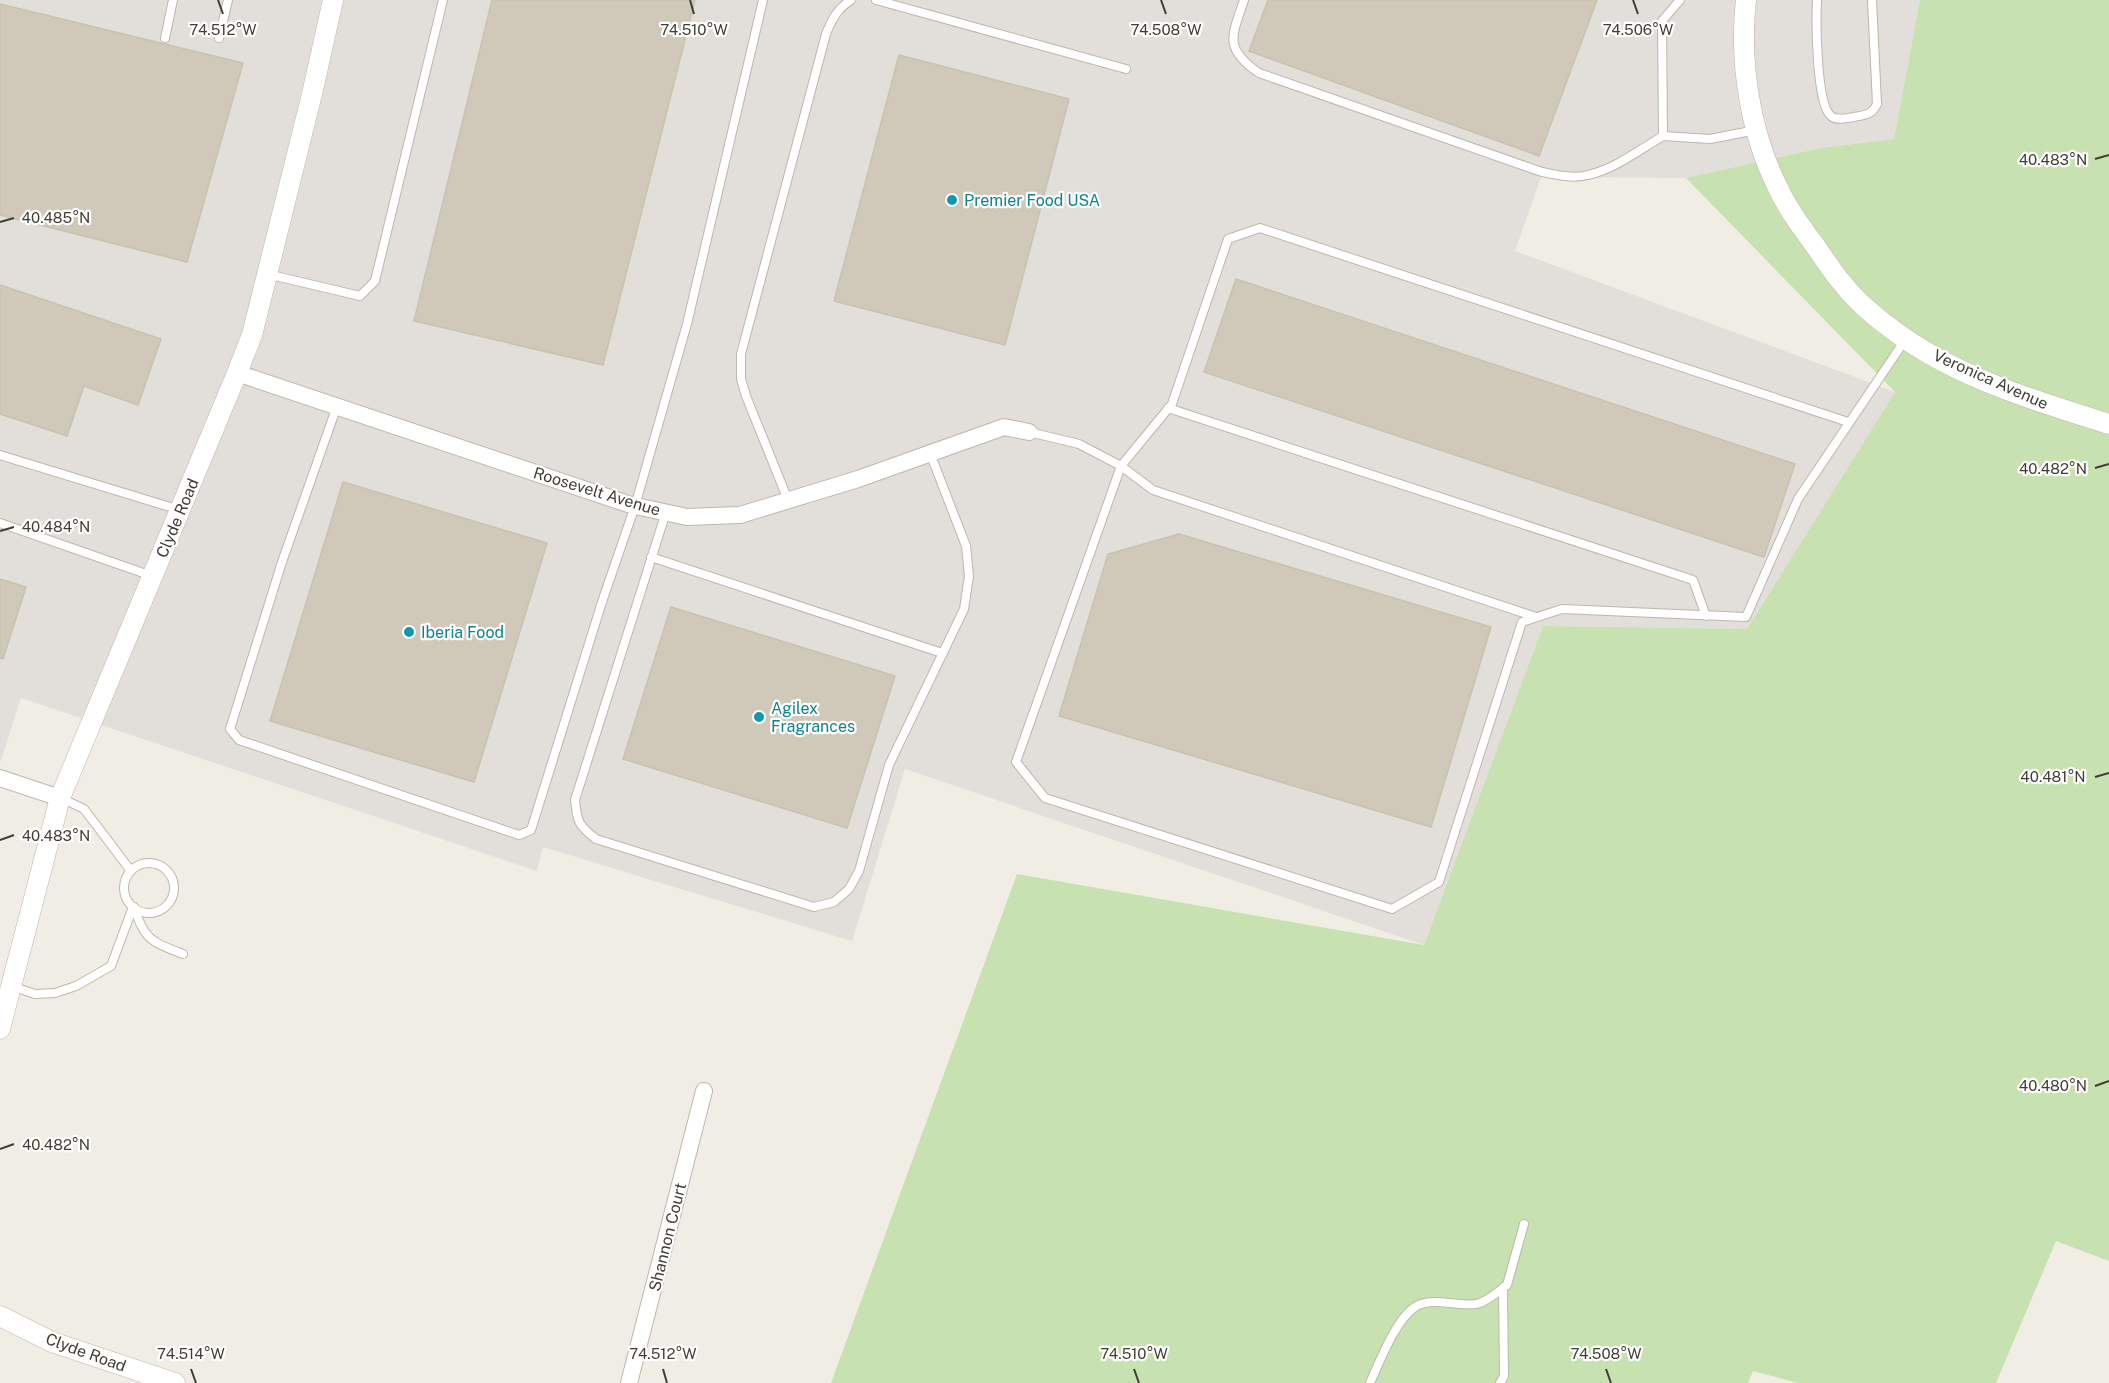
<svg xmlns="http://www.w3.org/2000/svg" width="2109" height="1383" viewBox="0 0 2109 1383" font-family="'Public Sans',sans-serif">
<rect width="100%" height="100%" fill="#f0ede4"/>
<path fill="#e2ded9" d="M0 0H1920L1894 139 1821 148 1686 178 1541 177 1515 251 1895 392 1747 629 1543 626 1424 945 905 769 852 941 543 847 537 871 21 698 0 763Z"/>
<path fill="#c7e1b0" d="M1920 0H2109V1261L2056 1241 1996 1383H1798L1753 1371 1748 1383H831L1017 874 1424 945 1543 626 1747 629 1895 392 1686 178 1821 148 1894 139Z"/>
<g fill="#d0c9ba" stroke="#cac1ae" stroke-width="1.5">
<path d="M492 0H695L603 365 414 321Z"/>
<path d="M1268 0H1597L1539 156 1249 51Z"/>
<path d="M0 4 243 63 187 262 0 215Z"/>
<path d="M899 55 1069 99 1005 345 834 301Z"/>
<path d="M1236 279 1795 464 1764 557 1204 372Z"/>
<path d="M0 285 161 339 138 405 84 386 67 436 0 414Z"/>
<path d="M343 482 547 543 474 782 270 721Z"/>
<path d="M1179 534 1491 627 1431 827 1059 716 1108 554Z"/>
<path d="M0 579 26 587 3 659 0 658Z"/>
<path d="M671 607 895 676 847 828 623 759Z"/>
</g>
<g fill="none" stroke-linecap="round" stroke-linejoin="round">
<defs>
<g id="service">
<path d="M876 0 1126 69"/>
<path d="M1244 0C1232 36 1223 48 1259 73L1542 172C1557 175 1573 179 1588 175 1615 169 1639 150 1663 136"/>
<path d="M1680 0 1662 21 1663 136 1710 139 1756 130"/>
<path d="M1817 0C1816 20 1816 104 1831 116 1837 121 1847 118 1854 117 1865 115 1872 115 1877 104L1872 0"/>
<path d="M165 38 173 0"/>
<path d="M219 38 228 0"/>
<path d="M267 274 360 296 375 281 443 0"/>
<path d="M337 406 282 562 230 729 239 740 519 835 531 830 602 602 635 506 687 324 763 0"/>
<path d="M1168 408 1693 580 1706 616"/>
<path d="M1029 432 1079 444 1121 466 1016 762 1045 798 1392 909 1439 882 1522 622 1562 609 1746 617 1798 499 1905 340"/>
<path d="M0 455 180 510"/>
<path d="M788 500 746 396 741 379V354L826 34C832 19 837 9 851 0"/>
<path d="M666 512 575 800C577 822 579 826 596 839L814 907 834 902 849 889 859 871 889 765 964 609 969 576 966 546 930 453"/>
<path d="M0 523 152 576"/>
<path d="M651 557 942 653"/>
<path d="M1536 617 1153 490 1121 466 1172 404 1228 239 1260 228 1848 422"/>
<path d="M61 798 84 809 131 871"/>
<circle cx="149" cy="888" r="25"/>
<path d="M134 907C144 940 152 942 183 954"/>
<path d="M11 986 35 994 55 993 76 986 111 966 133 907"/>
<path d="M1370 1383C1379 1363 1396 1319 1415 1307 1433 1295 1461 1309 1480 1303 1490 1299 1499 1291 1507 1285L1524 1224"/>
<path d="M1500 1383 1504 1376 1503 1288"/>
</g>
<g id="minor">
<path d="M237 373 631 505 687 517 740 515 858 479 1004 427 1029 432"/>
<path d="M0 778 60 798"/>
<path d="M629 1383 704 1091"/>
</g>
<g id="tertiary">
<path d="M1746 0C1739 60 1750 132 1777 186 1787 208 1802 228 1816 247 1825 260 1833 273 1843 284 1859 305 1883 323 1904 338 1965 380 2039 402 2109 424"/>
<path d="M0 1029 60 798 237 373 252 335 312 94 333 0"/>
<path d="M0 1316 52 1342 175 1383"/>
</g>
</defs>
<use href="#service" stroke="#bdb8aa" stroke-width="10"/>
<use href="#minor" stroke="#bdb8aa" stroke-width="18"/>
<use href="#tertiary" stroke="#bdb8aa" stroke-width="21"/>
<use href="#service" stroke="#fff" stroke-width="8"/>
<use href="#minor" stroke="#fff" stroke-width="16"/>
<use href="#tertiary" stroke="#fff" stroke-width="20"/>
</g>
<path fill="none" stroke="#413d34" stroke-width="2" d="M218 0 223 14M690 0 694 14M1161 0 1166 14M1633 0 1638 14M2095 159 2109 155M0 222 14 218M2095 468 2109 464M0 531 14 527M2095 777 2109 773M0 840 14 835M2095 1086 2109 1081M0 1149 14 1144M191 1369 196 1383M663 1369 667 1383M1134 1369 1139 1383M1606 1369 1611 1383"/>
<g fill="#0f9aa8" stroke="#fff" stroke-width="2">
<circle cx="952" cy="200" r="6"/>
<circle cx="409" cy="632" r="6"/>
<circle cx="759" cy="717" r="6"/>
</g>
<g text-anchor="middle" stroke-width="4.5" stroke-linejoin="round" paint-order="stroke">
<g font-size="16" fill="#0d838f" stroke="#fff" text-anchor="start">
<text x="964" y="206">Premier Food USA</text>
<text x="421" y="638">Iberia Food</text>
<text x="771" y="714">Agilex<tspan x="771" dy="18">Fragrances</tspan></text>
</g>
<g font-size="16" fill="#413d34" stroke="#fff">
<text transform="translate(1991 379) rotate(24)" y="6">Veronica Avenue</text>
<text transform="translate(597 491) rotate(17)" y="6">Roosevelt Avenue</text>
<text transform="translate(177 518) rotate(-67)" y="6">Clyde Road</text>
<text transform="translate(667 1237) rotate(-76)" y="6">Shannon Court</text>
<text transform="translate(86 1352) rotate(20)" y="6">Clyde Road</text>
</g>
</g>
<g font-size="15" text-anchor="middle" fill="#413d34" stroke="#fff" stroke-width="4.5" stroke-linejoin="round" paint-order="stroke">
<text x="223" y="35">74.512°W</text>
<text x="694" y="35">74.510°W</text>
<text x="1166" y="35">74.508°W</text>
<text x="1638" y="35">74.506°W</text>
<text x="2053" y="165">40.483°N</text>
<text x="56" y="223">40.485°N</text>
<text x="2053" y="474">40.482°N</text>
<text x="56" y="532">40.484°N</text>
<text x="2053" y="782">40.481°N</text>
<text x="56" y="841">40.483°N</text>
<text x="2053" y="1091">40.480°N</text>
<text x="56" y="1150">40.482°N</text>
<text x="191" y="1359">74.514°W</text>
<text x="663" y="1359">74.512°W</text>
<text x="1134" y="1359">74.510°W</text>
<text x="1606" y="1359">74.508°W</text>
</g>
</svg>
